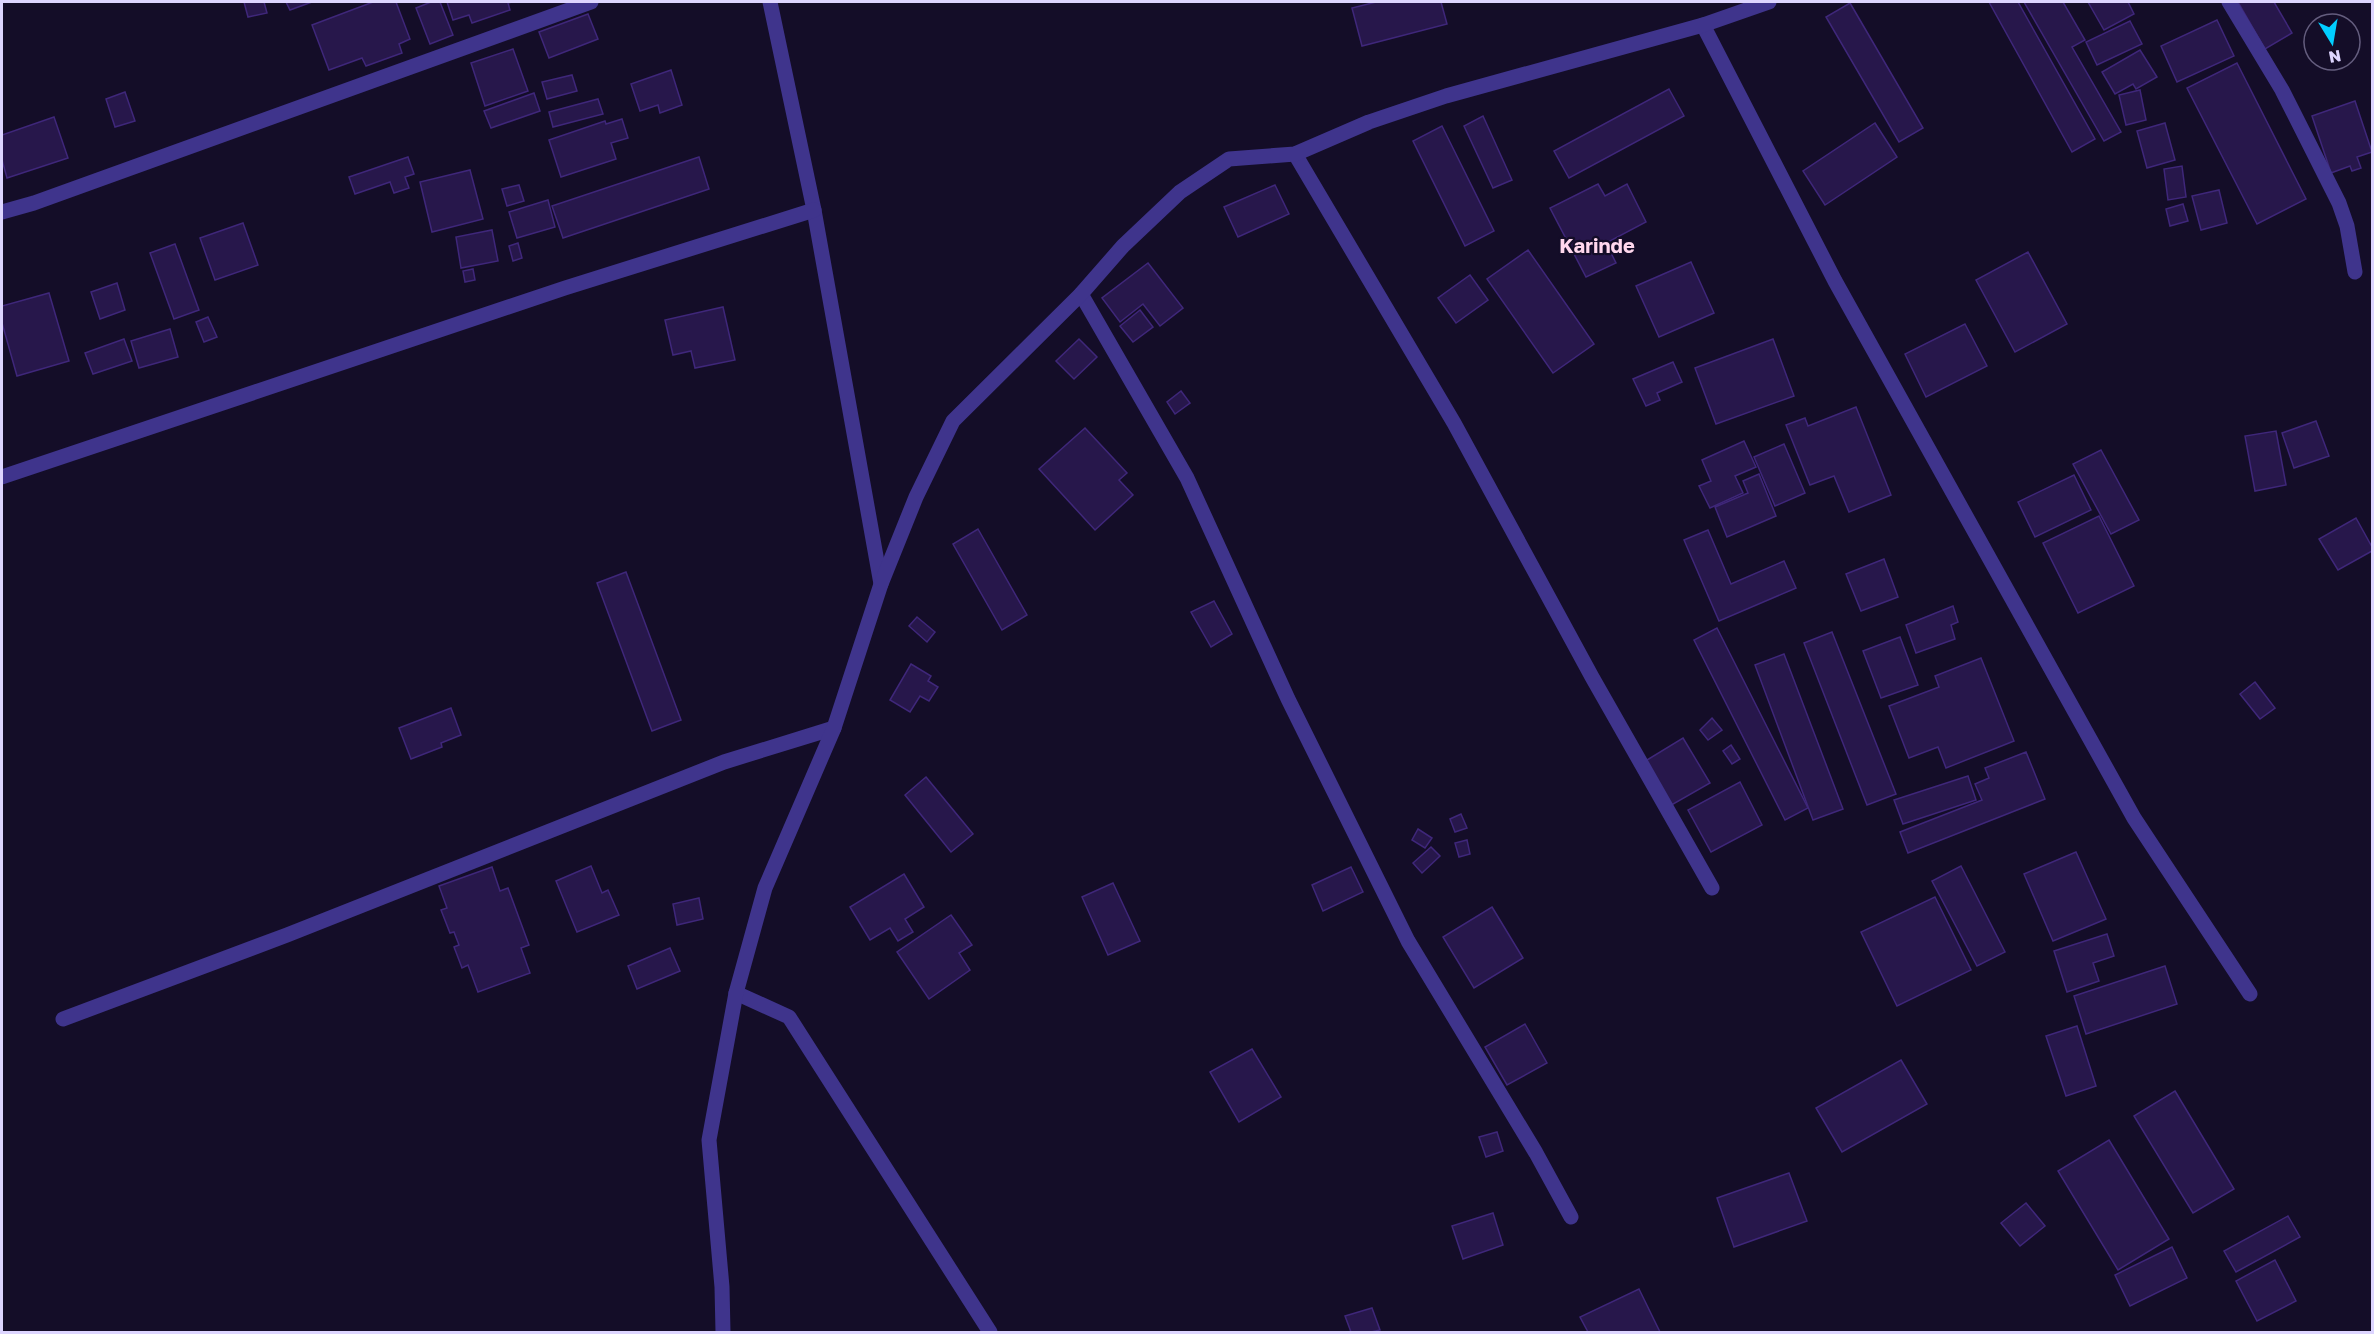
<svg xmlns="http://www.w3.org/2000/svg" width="2374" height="1334" viewBox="0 0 2374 1334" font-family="'Golos Text',sans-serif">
<rect width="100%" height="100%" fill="#140d28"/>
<g fill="#27174b" stroke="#3f277a" stroke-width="1.5">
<path d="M244 2H264L267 13 248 17Z"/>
<path d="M286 2H312L290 10Z"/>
<path d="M373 2H396L410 39 399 44 402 53 366 66 362 58 329 70 312 25Z"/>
<path d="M431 2H440L453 35 430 44 416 8Z"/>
<path d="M447 2H512L508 3 510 10 472 23 469 15 453 20Z"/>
<path d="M1376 2H1441L1447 24 1362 46 1352 8Z"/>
<path d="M1989 2H2018L2095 139 2072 152Z"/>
<path d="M2024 2H2063L2085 40 2072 47 2121 132 2104 141Z"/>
<path d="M2088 2H2128L2134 14 2104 30Z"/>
<path d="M2238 2H2274L2292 33 2265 49Z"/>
<path d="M1850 3 1923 128 1899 142 1826 17Z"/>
<path d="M588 14 598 39 549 58 539 32Z"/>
<path d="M2217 20 2234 56 2177 82 2161 46Z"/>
<path d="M2130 21 2142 44 2097 65 2086 42Z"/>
<path d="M513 49 528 91 485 106 471 63Z"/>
<path d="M2140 50 2157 77 2136 89 2133 84 2115 94 2102 72Z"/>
<path d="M2237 63 2306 199 2257 224 2187 88Z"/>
<path d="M671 70 682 105 660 113 658 105 640 111 631 84Z"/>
<path d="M572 75 577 91 547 99 542 82Z"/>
<path d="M1669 89 1684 116 1569 178 1554 151Z"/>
<path d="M2140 90 2146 120 2126 125 2119 95Z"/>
<path d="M125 92 135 121 115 127 106 99Z"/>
<path d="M534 93 540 111 491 128 484 111Z"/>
<path d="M598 99 603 114 553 127 549 112Z"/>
<path d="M2355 101 2372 152 2357 157 2361 168 2352 171 2350 166 2331 173 2312 116Z"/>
<path d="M1483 116 1512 180 1493 188 1464 126Z"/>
<path d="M54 117 68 158 7 178 2 160V135Z"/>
<path d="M622 119 628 138 611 143 616 159 561 177 549 140 605 121 606 124Z"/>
<path d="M1875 123 1897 157 1825 205 1803 171Z"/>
<path d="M2165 123 2175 160 2147 168 2137 131Z"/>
<path d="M1442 126 1494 231 1465 246 1413 141Z"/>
<path d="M408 157 414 174 405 177 409 188 394 193 390 182 355 194 349 177Z"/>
<path d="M699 157 709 189 563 238 552 206Z"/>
<path d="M2182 166 2186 197 2168 200 2164 169Z"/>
<path d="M470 170 483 219 432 232 420 182Z"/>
<path d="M1598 184 1605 196 1627 184 1646 222 1606 243 1616 263 1586 277 1550 208Z"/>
<path d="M519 185 524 201 507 206 502 189Z"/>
<path d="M1275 185 1289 214 1238 237 1224 207Z"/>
<path d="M2219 190 2227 223 2201 230 2192 196Z"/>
<path d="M548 200 555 227 517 238 509 212Z"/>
<path d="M2183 204 2188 221 2170 226 2166 209Z"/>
<path d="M243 223 258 265 215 280 200 238Z"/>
<path d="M492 230 498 261 461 268 456 237Z"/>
<path d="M518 243 522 258 513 261 509 246Z"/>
<path d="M175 244 199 310 174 319 150 253Z"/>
<path d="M1528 250 1594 344 1553 373 1487 279Z"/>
<path d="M2028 252 2067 324 2015 352 1976 280Z"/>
<path d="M1691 262 1714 313 1659 337 1636 286Z"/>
<path d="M1148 263 1183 308 1160 326 1143 304 1120 322 1102 298Z"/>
<path d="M473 269 475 280 465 282 463 271Z"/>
<path d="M1470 275 1488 300 1456 323 1438 298Z"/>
<path d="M117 283 125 310 100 319 91 292Z"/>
<path d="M49 293 69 361 17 376 2 323V306Z"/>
<path d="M723 307 735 360 695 368 691 351 673 355 665 320Z"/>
<path d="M1140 310 1153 327 1133 342 1120 326Z"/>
<path d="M208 317 217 337 204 342 196 322Z"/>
<path d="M1965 324 1987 366 1926 397 1905 354Z"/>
<path d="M170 329 178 357 139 368 131 341Z"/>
<path d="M124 339 132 361 93 374 85 353Z"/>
<path d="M1079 339 1097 357 1074 379 1056 361Z"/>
<path d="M1773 339 1794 396 1716 424 1695 368Z"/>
<path d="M1673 362 1682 382 1657 393 1660 400 1646 406 1633 379Z"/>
<path d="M1181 391 1190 403 1175 414 1167 402Z"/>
<path d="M1856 407 1891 495 1849 512 1834 476 1810 485 1786 425 1805 418 1808 426Z"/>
<path d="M2316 421 2329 456 2294 468 2282 433Z"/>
<path d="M1085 428 1127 473 1119 480 1133 495 1095 530 1039 469Z"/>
<path d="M2276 431 2286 485 2255 491 2245 436Z"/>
<path d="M1744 441 1756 467 1735 476 1743 493 1710 508 1699 486 1711 481 1702 460Z"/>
<path d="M1784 444 1805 493 1775 506 1754 457Z"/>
<path d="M2101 450 2139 520 2111 534 2073 464Z"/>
<path d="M1759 474 1776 516 1727 537 1715 507 1748 493 1743 481Z"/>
<path d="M2074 475 2091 510 2035 537 2018 502Z"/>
<path d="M2099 516 2134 586 2078 613 2043 543Z"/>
<path d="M2356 518 2372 547V551L2338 570 2319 539Z"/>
<path d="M978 529 1027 615 1002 630 953 544Z"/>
<path d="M1708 530 1731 584 1784 561 1796 588 1719 621 1684 540Z"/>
<path d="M1884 559 1898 597 1861 611 1846 574Z"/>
<path d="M626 572 681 720 652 731 597 583Z"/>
<path d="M1214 601 1232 634 1211 647 1191 612Z"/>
<path d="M1953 606 1958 622 1951 625 1955 639 1916 653 1906 625Z"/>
<path d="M917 617 935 632 927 642 909 626Z"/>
<path d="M1717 628 1808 808 1785 820 1694 640Z"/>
<path d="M1832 632 1896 794 1867 805 1804 643Z"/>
<path d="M1900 637 1918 685 1881 698 1863 651Z"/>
<path d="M1784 654 1843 809 1813 820 1755 665Z"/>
<path d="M1981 658 2014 741 1946 768 1938 747 1909 758 1889 706 1939 687 1935 676Z"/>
<path d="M911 664 931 676 928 681 938 687 929 701 920 696 910 712 890 700Z"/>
<path d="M2255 682 2275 708 2260 719 2240 694Z"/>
<path d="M451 708 461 735 441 743 442 747 411 759 399 728Z"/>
<path d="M1712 718 1722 730 1708 740 1700 730Z"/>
<path d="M1683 738 1710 783 1668 807 1642 763Z"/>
<path d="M1731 745 1740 759 1732 764 1723 751Z"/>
<path d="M2026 752 2045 799 1908 853 1900 832 1982 800 1975 784 1989 778 1985 768Z"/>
<path d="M1968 776 1976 800 1903 824 1894 800Z"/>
<path d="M926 777 973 834 951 852 905 795Z"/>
<path d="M1740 782 1762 825 1711 852 1688 810Z"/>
<path d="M1461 814 1467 828 1455 832 1450 819Z"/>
<path d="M1418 829 1432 838 1425 848 1412 840Z"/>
<path d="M1467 840 1470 854 1459 857 1455 843Z"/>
<path d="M1431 847 1440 856 1422 873 1413 863Z"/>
<path d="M2076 852 2106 919 2053 941 2024 874Z"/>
<path d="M591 866 602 893 608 890 619 915 577 932 556 881Z"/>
<path d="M1961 866 2005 952 1977 966 1932 881Z"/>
<path d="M492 867 500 891 508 888 529 945 521 948 530 973 478 992 468 965 462 968 454 947 459 945 454 932 450 933 441 910 447 908 439 886Z"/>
<path d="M1351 867 1363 892 1323 911 1312 885Z"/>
<path d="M904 874 924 907 905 919 913 932 898 941 890 928 870 940 850 907Z"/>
<path d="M1113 883 1140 941 1108 955 1082 897Z"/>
<path d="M1935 897 1971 970 1897 1006 1861 932Z"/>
<path d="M699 898 703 919 677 925 673 904Z"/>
<path d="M1492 907 1523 958 1474 988 1443 937Z"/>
<path d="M951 915 972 945 959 953 970 970 929 999 897 952Z"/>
<path d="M2107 934 2114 956 2093 963 2099 981 2067 992 2054 951Z"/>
<path d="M670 948 680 971 637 989 628 966Z"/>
<path d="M2165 966 2177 1004 2086 1034 2074 996Z"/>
<path d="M1525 1024 1547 1063 1507 1085 1485 1047Z"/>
<path d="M2077 1026 2096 1086 2066 1096 2046 1036Z"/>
<path d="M1252 1049 1281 1097 1239 1122 1210 1072Z"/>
<path d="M1901 1060 1927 1104 1842 1152 1816 1108Z"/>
<path d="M2175 1091 2234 1189 2193 1213 2134 1116Z"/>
<path d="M1497 1132 1503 1151 1486 1157 1479 1137Z"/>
<path d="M2109 1140 2169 1239 2118 1270 2058 1171Z"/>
<path d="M1789 1173 1807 1221 1734 1247 1717 1198Z"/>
<path d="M2026 1203 2045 1226 2020 1246 2001 1223Z"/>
<path d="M1493 1213 1503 1245 1463 1259 1452 1226Z"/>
<path d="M2288 1216 2300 1237 2236 1272 2224 1251Z"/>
<path d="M2172 1247 2187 1278 2130 1306 2115 1275Z"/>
<path d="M2275 1260 2296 1301 2257 1321 2236 1281Z"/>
<path d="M1639 1289 1660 1332H1588L1580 1317Z"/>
<path d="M1372 1308 1380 1330 1371 1332H1351L1345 1316Z"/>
</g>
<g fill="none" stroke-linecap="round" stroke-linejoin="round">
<g stroke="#3f348c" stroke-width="15">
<path d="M770 2 814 210 881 584"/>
<path d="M2229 2 2282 90 2339 203 2347 226 2355 272"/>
<path d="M1703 25 1835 281 2134 818 2250 994"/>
<path d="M1295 154 1454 423 1592 677 1712 888"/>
<path d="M2 212 34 203 591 2"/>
<path d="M1081 294 1187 478 1288 699 1408 941 1536 1153 1571 1217"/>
<path d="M2 477 565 288 814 210"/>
<path d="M736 993 789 1017 990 1332"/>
<path d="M63 1019 287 935 724 762 834 728"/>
<path d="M723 1332 722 1287 709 1140 736 993 765 888 834 728 881 584 916 497 953 421 1081 294 1123 246 1180 192 1229 159 1295 154 1369 122 1446 96 1703 25 1769 2"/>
</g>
</g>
<g text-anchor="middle" stroke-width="4.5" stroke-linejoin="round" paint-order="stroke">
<g font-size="20" font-weight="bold" fill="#ffd7ed" stroke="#140d28">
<text x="1597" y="253">Karinde</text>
</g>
</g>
<rect width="2374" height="1334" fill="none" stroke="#ddd5ff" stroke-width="6"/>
<g transform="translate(2332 42) rotate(169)"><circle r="28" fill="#140d28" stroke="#645d7e" stroke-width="1.5"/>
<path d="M0-4.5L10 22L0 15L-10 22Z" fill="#01ceff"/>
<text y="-9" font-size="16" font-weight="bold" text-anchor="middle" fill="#ddd5ff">N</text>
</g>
</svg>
